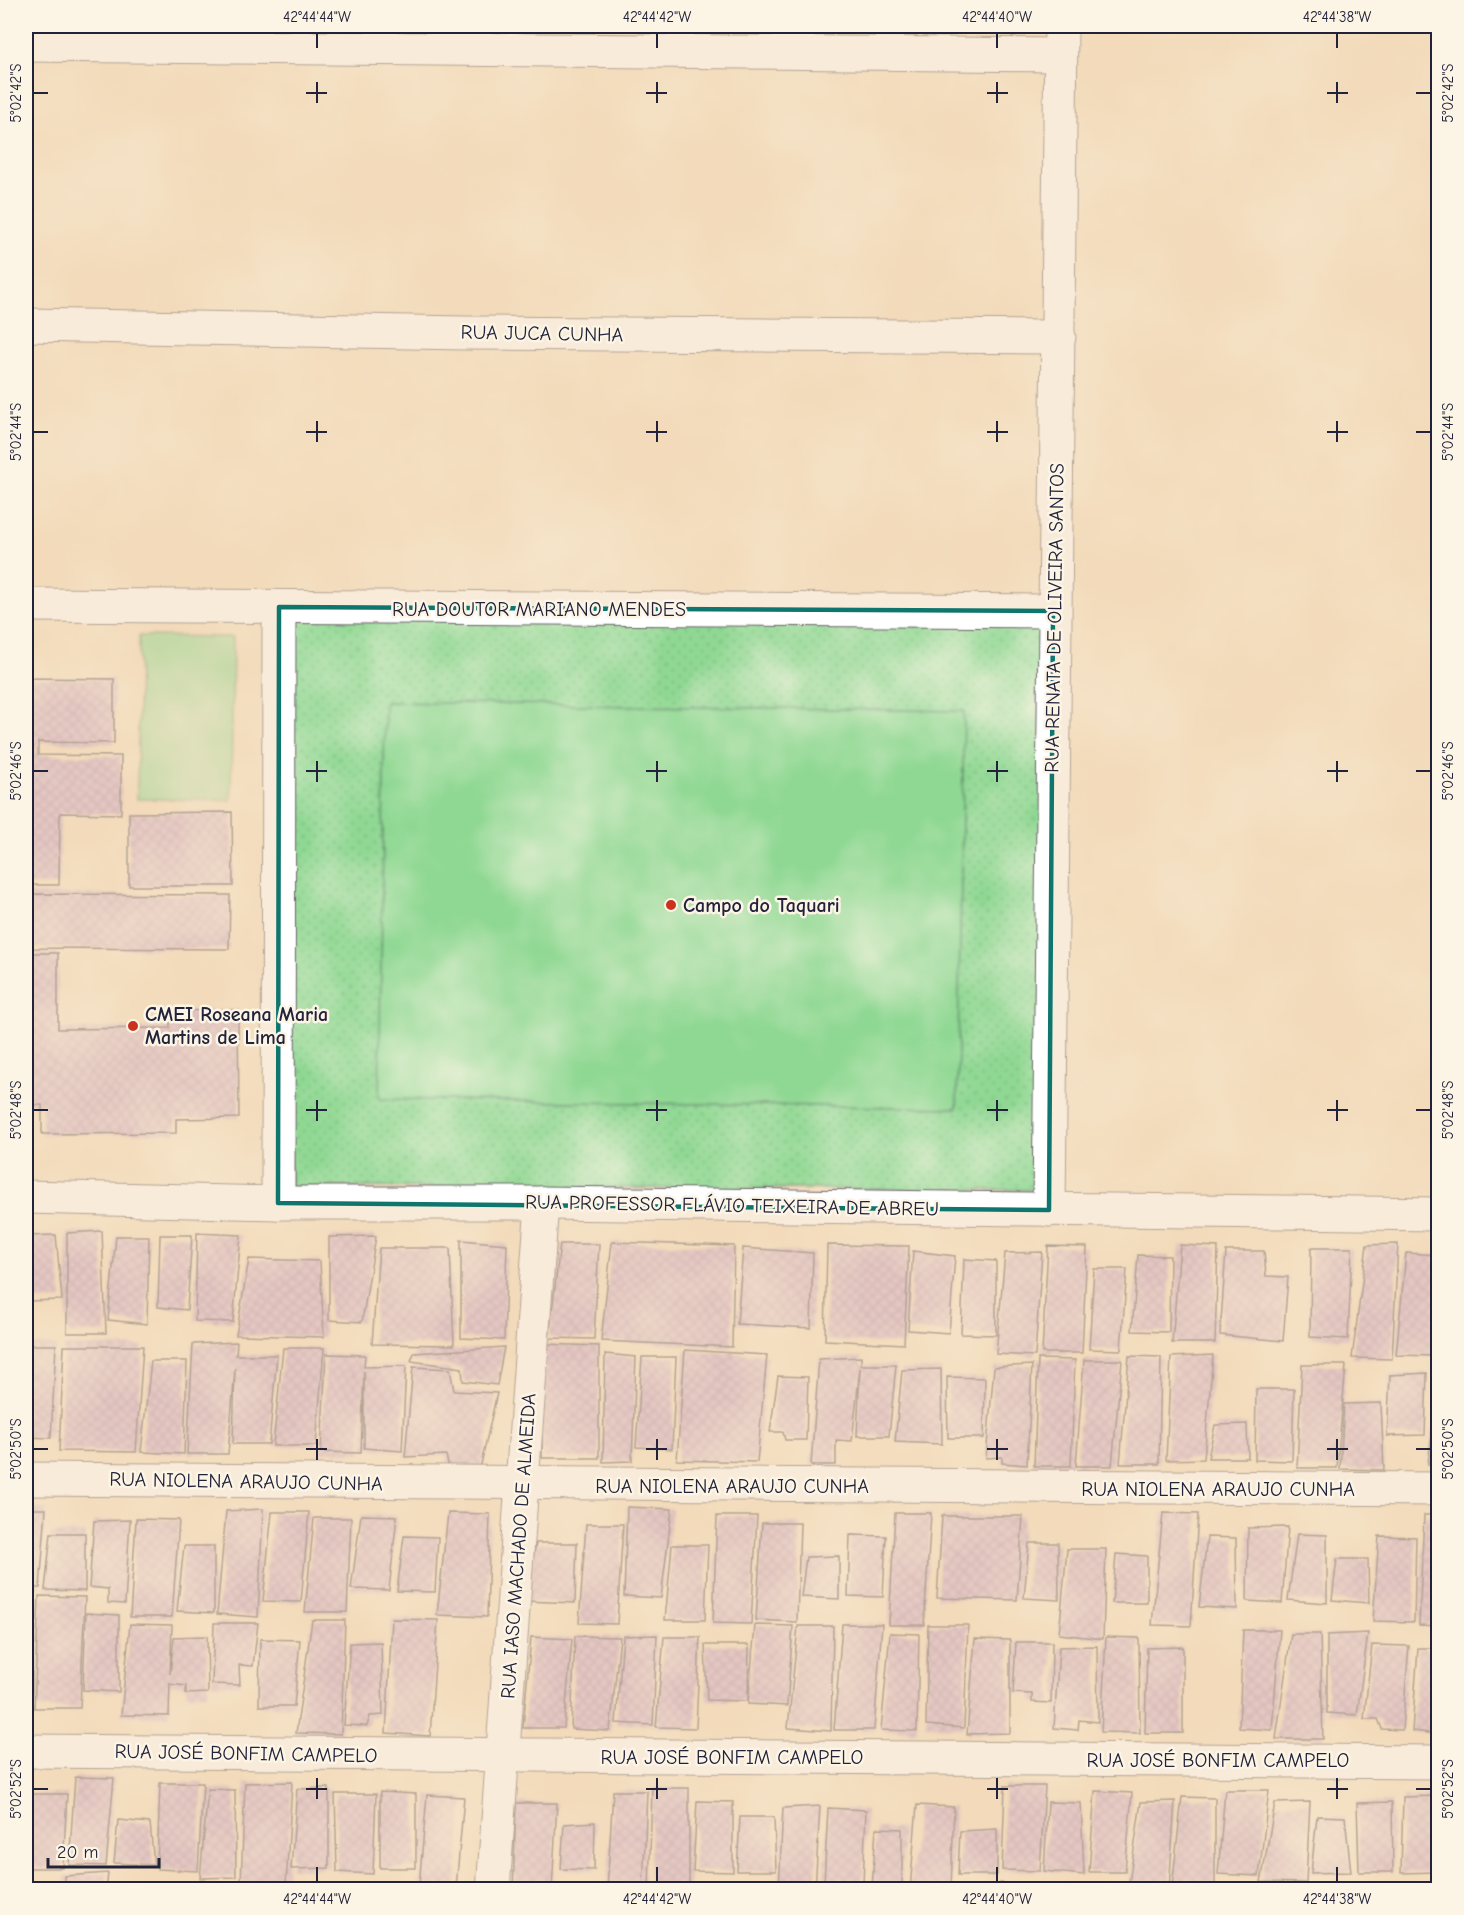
<svg xmlns="http://www.w3.org/2000/svg" width="1464" height="1915" viewBox="0 0 1464 1915" font-family="'Comic Neue',sans-serif">
<defs>
<pattern id="park-dots" width="8" height="8" patternUnits="userSpaceOnUse" patternTransform="scale(1.5)"><rect width="8" height="8" fill="#8fd893"/><path d="M2 2h.1M6 6h.1" fill="none" stroke="#7bb980" stroke-width="1.8" stroke-linecap="round"/></pattern>
<pattern id="building-cross-hatch" width="8" height="8" patternUnits="userSpaceOnUse" patternTransform="scale(1.5)"><rect width="8" height="8" fill="#d3adce"/><path d="M0 0l8 8M0 8l8-8" fill="none" stroke="#ab8ca8"/></pattern>
</defs>
<rect width="100%" height="100%" fill="#fcf5e5"/>
<filter id="ink" filterUnits="userSpaceOnUse"><feTurbulence type="fractalNoise" baseFrequency=".0167" numOctaves="2"/><feDisplacementMap in="SourceGraphic" scale="12" xChannelSelector="R" yChannelSelector="G"/><feConvolveMatrix kernelMatrix="1 2 1 2 8 2 1 2 1" color-interpolation-filters="sRGB"/></filter>
<filter id="wash" filterUnits="userSpaceOnUse"><feTurbulence type="fractalNoise" baseFrequency=".008" numOctaves="4" result="noise"/><feDisplacementMap in="SourceGraphic" scale="24" xChannelSelector="R" yChannelSelector="G"/><feGaussianBlur stdDeviation="1.35" result="paint"/><feColorMatrix in="noise" values="0 0 0 0 0 0 0 0 0 0 0 0 0 0 0 0 0 1.4 0 .05"/><feComposite in="paint" operator="in"/></filter>
<g filter="url(#wash)">
<rect width="100%" height="100%" fill="#f2daba"/>
<path fill="url(#park-dots)" stroke="#587d67" stroke-width="1.5" d="M279 607 1053 611 1035 1190 290 1187Z"/>
<g fill="#8fd893" stroke="#587d67" stroke-width="1.5">
<path d="M139 636 233 637 231 800 137 799Z"/>
<path d="M385 702 964 711 957 1108 379 1099Z"/>
</g>
<g id="blocks">
<g fill="url(#building-cross-hatch)">
<path d="M26 678 114 679V743L38 742V755L121 756V814L60 813 59 885H26Z"/>
<path d="M232 812 233 886H129V813Z"/>
<path d="M26 894 230 895 229 949 26 948Z"/>
<path d="M26 953H58V1029L170 1028V1011L238 1010 239 1118 176 1119V1133L42 1134V1105H26Z"/>
<path d="M102 1231 106 1333H67V1233Z"/>
<path d="M197 1233 241 1235 233 1322 195 1321Z"/>
<path d="M56 1235 62 1300 26 1301V1236Z"/>
<path d="M160 1235H192L187 1310 158 1307Z"/>
<path d="M116 1236H149L147 1324 108 1320Z"/>
<path d="M376 1236 362 1322 329 1320V1237Z"/>
<path d="M461 1240 507 1244 504 1340 461 1338Z"/>
<path d="M612 1242 734 1246 732 1347 601 1341Z"/>
<path d="M560 1244H599L594 1339 549 1338Z"/>
<path d="M1398 1244 1392 1359 1352 1358 1367 1245Z"/>
<path d="M827 1245 909 1246 904 1344 825 1340Z"/>
<path d="M1180 1245 1218 1247 1215 1343H1172Z"/>
<path d="M1048 1246 1087 1247 1082 1353H1042Z"/>
<path d="M379 1248H450L454 1345 372 1344Z"/>
<path d="M743 1248 813 1253 811 1328 737 1324Z"/>
<path d="M1311 1248H1352L1348 1339 1310 1337Z"/>
<path d="M913 1251 955 1256 949 1333 908 1330Z"/>
<path d="M1226 1251H1264L1266 1276 1288 1277 1283 1341 1220 1335Z"/>
<path d="M1042 1252 1035 1356 996 1354 1005 1253Z"/>
<path d="M1406 1253 1438 1255 1434 1356 1396 1355Z"/>
<path d="M1138 1255 1170 1256 1169 1332 1132 1331Z"/>
<path d="M249 1259 320 1261 324 1337 236 1335Z"/>
<path d="M964 1259 996 1261V1335L961 1334Z"/>
<path d="M1094 1269H1127L1121 1350 1089 1349Z"/>
<path d="M237 1342 236 1355H277L269 1444H233L235 1368 228 1454H187L193 1344Z"/>
<path d="M543 1344 599 1346V1458H542Z"/>
<path d="M26 1345H56L51 1438 26 1437Z"/>
<path d="M64 1346H143L136 1452 59 1451Z"/>
<path d="M504 1347 497 1385 463 1381 462 1368 411 1361 414 1353Z"/>
<path d="M283 1348H324L316 1446H273Z"/>
<path d="M685 1350 767 1355 757 1462 677 1460Z"/>
<path d="M326 1354 365 1355 364 1367 406 1366 402 1451 364 1448V1371L361 1453 321 1452Z"/>
<path d="M605 1354 636 1357 632 1461 603 1462Z"/>
<path d="M1213 1355 1204 1459 1166 1460 1171 1357Z"/>
<path d="M1129 1356 1161 1357 1159 1464H1120Z"/>
<path d="M642 1357H676L672 1449 636 1447Z"/>
<path d="M861 1357V1365H896L889 1436H857L860 1368 852 1441 836 1440V1465H811L819 1359Z"/>
<path d="M1038 1359 1075 1360 1071 1466H1034Z"/>
<path d="M1084 1360H1122L1112 1466H1076Z"/>
<path d="M151 1361H187L184 1454 141 1452Z"/>
<path d="M1032 1365 1027 1465 1002 1463V1457L986 1458 994 1367Z"/>
<path d="M1302 1365H1346L1337 1468H1297Z"/>
<path d="M413 1367 450 1369 454 1391 497 1393 480 1469H449L446 1455 405 1457Z"/>
<path d="M941 1369 942 1444 895 1442 902 1370Z"/>
<path d="M1427 1373 1425 1435 1387 1436 1390 1375Z"/>
<path d="M778 1376 808 1377 806 1440H785L783 1432H770Z"/>
<path d="M947 1377 985 1378 984 1438H948Z"/>
<path d="M1256 1389H1294L1292 1461 1255 1460Z"/>
<path d="M1437 1398H1438V1465L1428 1464Z"/>
<path d="M1381 1403 1384 1470 1340 1469 1344 1404Z"/>
<path d="M1247 1424 1248 1458H1208L1215 1425Z"/>
<path d="M627 1507 672 1509 661 1598 624 1596Z"/>
<path d="M26 1509H46L40 1588H26Z"/>
<path d="M263 1509 258 1617 217 1614 226 1511Z"/>
<path d="M272 1512H309L301 1602 263 1601Z"/>
<path d="M448 1513 490 1514 487 1617 437 1615Z"/>
<path d="M895 1513H931L924 1625H889Z"/>
<path d="M1163 1513 1198 1514 1191 1626 1152 1625Z"/>
<path d="M361 1515 397 1516 389 1590 351 1589Z"/>
<path d="M1424 1515H1438V1626L1419 1625Z"/>
<path d="M717 1516H757L751 1624 713 1623Z"/>
<path d="M942 1516H1023L1017 1600 937 1598Z"/>
<path d="M314 1518H351L347 1612H305Z"/>
<path d="M136 1519 179 1520 172 1617H130Z"/>
<path d="M130 1520 125 1604 108 1603V1589L89 1587 94 1521Z"/>
<path d="M762 1523H800L797 1622 756 1620Z"/>
<path d="M586 1524H623L617 1624 579 1623Z"/>
<path d="M1288 1527 1282 1603 1247 1601 1248 1528Z"/>
<path d="M51 1533H85V1591L45 1590Z"/>
<path d="M1297 1534 1327 1535V1603L1288 1600Z"/>
<path d="M850 1535 886 1536 883 1597 848 1596Z"/>
<path d="M404 1536 438 1537 435 1592 397 1591Z"/>
<path d="M1379 1536 1416 1537 1414 1622 1373 1621Z"/>
<path d="M1207 1537 1236 1538 1237 1609 1199 1607Z"/>
<path d="M536 1543H577L575 1603 525 1601Z"/>
<path d="M1029 1543H1058L1059 1600 1024 1598Z"/>
<path d="M672 1545H708L705 1620H665Z"/>
<path d="M184 1546H214V1613L177 1611Z"/>
<path d="M1067 1549H1106L1103 1639 1059 1634Z"/>
<path d="M1116 1554 1147 1556V1603H1112Z"/>
<path d="M839 1556V1599L801 1597 806 1557Z"/>
<path d="M1337 1559H1368L1369 1603 1332 1600Z"/>
<path d="M39 1596 85 1597 80 1708H34Z"/>
<path d="M86 1613 119 1615V1692L83 1690Z"/>
<path d="M392 1619 438 1620 430 1736 386 1733Z"/>
<path d="M312 1620H345L341 1734 296 1733Z"/>
<rect x="26" y="1623" width="6" height="73"/>
<path d="M214 1623H258L253 1666 239 1665 240 1685 212 1684Z"/>
<path d="M130 1624 172 1625 170 1674 174 1637 207 1636 208 1693 186 1694V1686L170 1684 169 1716 121 1715Z"/>
<path d="M842 1624H882L874 1730H834Z"/>
<path d="M755 1625 793 1626 787 1706 748 1704Z"/>
<path d="M928 1625H968L964 1728 926 1725Z"/>
<path d="M798 1626H833L831 1731 788 1728Z"/>
<path d="M1243 1630H1280L1272 1730 1239 1728Z"/>
<path d="M890 1633 919 1634 917 1731 881 1730Z"/>
<path d="M1368 1633 1357 1715 1327 1713V1635Z"/>
<path d="M1291 1634H1320L1323 1739H1276Z"/>
<path d="M657 1635 653 1725 616 1723 623 1636Z"/>
<path d="M575 1636 620 1637 610 1731 571 1729Z"/>
<path d="M531 1637 572 1639 564 1728H523Z"/>
<path d="M664 1637H700L696 1728 656 1727Z"/>
<path d="M1106 1637 1139 1638 1140 1733 1101 1732Z"/>
<path d="M260 1639 300 1640 294 1706H259Z"/>
<path d="M975 1639 1010 1640V1733L967 1734Z"/>
<path d="M381 1642 383 1715 370 1716 367 1726 344 1725 350 1643Z"/>
<path d="M1016 1642H1052L1051 1703 1032 1702V1694L1013 1693Z"/>
<path d="M705 1645H749L748 1701 707 1700Z"/>
<path d="M1372 1645 1409 1646 1402 1730 1382 1729 1378 1719H1364Z"/>
<path d="M1097 1646 1098 1722 1079 1720 1078 1730 1054 1728 1059 1647Z"/>
<path d="M1183 1647V1733H1145L1147 1648Z"/>
<path d="M1418 1648H1438V1734L1412 1731Z"/>
<path d="M75 1777 114 1778 106 1866 69 1865Z"/>
<path d="M292 1782 286 1886 241 1884 245 1783Z"/>
<path d="M160 1783H203L198 1871 157 1869Z"/>
<path d="M1005 1786H1045L1040 1871 1002 1870Z"/>
<path d="M329 1788V1868L291 1869 297 1789Z"/>
<path d="M652 1788H689V1890H649Z"/>
<path d="M208 1789 235 1790 236 1877 200 1878Z"/>
<path d="M1225 1790H1269L1259 1876 1218 1874Z"/>
<path d="M613 1791H647L643 1890H607Z"/>
<path d="M1095 1791 1132 1793 1125 1872H1089Z"/>
<path d="M380 1792 416 1794V1868H380Z"/>
<path d="M27 1794H67L63 1868H26Z"/>
<path d="M335 1794H376L373 1874 337 1872Z"/>
<path d="M427 1795 464 1797 456 1888 419 1886Z"/>
<path d="M1438 1796 1437 1872 1401 1873 1403 1797Z"/>
<path d="M1182 1797 1215 1798V1886L1172 1888Z"/>
<path d="M697 1801 733 1802V1872L693 1871Z"/>
<path d="M1175 1801 1169 1890H1128L1141 1802Z"/>
<path d="M1048 1802 1081 1803 1084 1875 1044 1871Z"/>
<path d="M1310 1802 1306 1883 1261 1882 1275 1803Z"/>
<path d="M1392 1802 1393 1872H1359L1357 1803Z"/>
<path d="M516 1803H557L552 1890H513Z"/>
<path d="M917 1805 954 1807 951 1890H910Z"/>
<path d="M820 1806 815 1890H779L783 1808Z"/>
<path d="M828 1808 866 1810 863 1885 824 1883Z"/>
<path d="M1317 1816 1345 1817 1351 1872 1311 1873Z"/>
<path d="M740 1817H774L776 1871H737Z"/>
<path d="M118 1820 150 1823 154 1865 114 1863Z"/>
<path d="M595 1822 594 1870 561 1869 564 1824Z"/>
<path d="M876 1828 902 1829V1890L872 1888Z"/>
<path d="M997 1829V1875H958L960 1831Z"/>
<path d="M108 1873 106 1890H65V1876Z"/>
<path d="M1000 1883 1040 1886V1890H1000Z"/>
</g>
</g>
</g>
<g filter="url(#ink)">
<use href="#blocks" fill-opacity="0" stroke="#6b6267" stroke-width="1.5"/>
<g fill="none" stroke-linecap="round" stroke-linejoin="round">
<defs>
<g id="street">
<path d="M26 45 1060 55"/>
<path d="M26 325 465 333 1059 337"/>
<path d="M26 605 1053 611"/>
<path d="M26 1197 278 1203H542L1438 1214"/>
<path d="M278 1203 279 607"/>
<path d="M1049 1210 1061 26"/>
<path d="M26 1479 1438 1489"/>
<path d="M26 1751 1438 1762"/>
<path d="M493 1890 542 1203"/>
</g>
</defs>
<use href="#street" stroke="#6b6267" stroke-width="35"/>
<use href="#street" stroke="#fff" stroke-width="33"/>
</g>
</g>
<path d="M0 0H1464V1915H0ZM279 607 1053 611 1049 1210 278 1203Z" fill="#f2daba" fill-opacity=".55" fill-rule="evenodd"/>
<path fill="none" stroke="#0f766e" stroke-width="4.5" stroke-linejoin="round" d="M279 607 1053 611 1049 1210 278 1203Z"/>
<path fill="none" stroke="#22223b" stroke-width="2" d="M317 33V48M657 33V48M997 33V48M1337 33V48M317 82V103M657 82V103M997 82V103M1337 82V103M33 93H48M306 93H327M646 93H667M987 93H1008M1327 93H1348M1416 93H1431M317 421V442M657 421V442M997 421V442M1337 421V442M33 432H48M306 432H327M646 432H667M987 432H1008M1327 432H1348M1416 432H1431M317 761V782M657 761V782M997 761V782M1337 761V782M33 771H48M306 771H327M646 771H667M987 771H1008M1327 771H1348M1416 771H1431M317 1100V1121M657 1100V1121M997 1100V1121M1337 1100V1121M33 1110H48M306 1110H327M646 1110H667M987 1110H1008M1327 1110H1348M1416 1110H1431M317 1439V1460M657 1439V1460M997 1439V1460M1337 1439V1460M33 1449H48M306 1449H327M646 1449H667M987 1449H1008M1327 1449H1348M1416 1449H1431M317 1778V1799M657 1778V1799M997 1778V1799M1337 1778V1799M33 1789H48M306 1789H327M646 1789H667M987 1789H1008M1327 1789H1348M1416 1789H1431M317 1867V1882M657 1867V1882M997 1867V1882M1337 1867V1882"/>
<g fill="#c8321e" stroke="#fcf5e5" stroke-width="2">
<circle cx="671" cy="905" r="6"/>
<circle cx="133" cy="1026" r="6"/>
</g>
<g text-anchor="middle" stroke-width="5" stroke-linejoin="round" paint-order="stroke">
<g font-size="20" fill="#22223b" stroke="#fcf5e5">
<text transform="translate(542 333) rotate(1)" y="7">RUA JUCA CUNHA</text>
<text x="539" y="616">RUA DOUTOR MARIANO MENDES</text>
<text transform="translate(1054 618) rotate(-89)" y="7">RUA RENATA DE OLIVEIRA SANTOS</text>
<text transform="translate(732 1205) rotate(1)" y="7">RUA PROFESSOR FLÁVIO TEIXEIRA DE ABREU</text>
<text transform="translate(246 1481) rotate(1)" y="7">RUA NIOLENA ARAUJO CUNHA</text>
<text x="732" y="1493">RUA NIOLENA ARAUJO CUNHA</text>
<text x="1218" y="1496">RUA NIOLENA ARAUJO CUNHA</text>
<text transform="translate(518 1546) rotate(-86)" y="7">RUA IASO MACHADO DE ALMEIDA</text>
<text transform="translate(246 1753) rotate(1)" y="7">RUA JOSÉ BONFIM CAMPELO</text>
<text x="732" y="1764">RUA JOSÉ BONFIM CAMPELO</text>
<text x="1218" y="1767">RUA JOSÉ BONFIM CAMPELO</text>
</g>
<g font-size="20" font-weight="bold" fill="#22223b" stroke="#fcf5e5" text-anchor="start">
<text x="683" y="912">Campo do Taquari</text>
<text x="145" y="1021">CMEI Roseana Maria<tspan x="145" dy="23">Martins de Lima</tspan></text>
</g>
</g>
<rect width="1464" height="1915" fill="none" stroke="#fcf5e5" stroke-width="66"/>
<path d="M48 1858v9h111v-9" fill="none" stroke="#22223b" stroke-width="3"/>
<text x="57" y="1858" font-size="18" fill="#22223b" stroke="#fcf5e5" stroke-width="4.5" paint-order="stroke">20 m</text>
<rect x="33" y="33" width="1398" height="1849" fill="none" stroke="#22223b" stroke-width="2"/>
<g font-size="15" text-anchor="middle" fill="#22223b">
<text x="317" y="22">42°44'44"W</text>
<text x="657" y="22">42°44'42"W</text>
<text x="997" y="22">42°44'40"W</text>
<text x="1337" y="22">42°44'38"W</text>
<text transform="translate(16 93) rotate(-90)" y="5">5°02'42"S</text>
<text transform="translate(1448 93) rotate(-90)" y="5">5°02'42"S</text>
<text transform="translate(16 432) rotate(-90)" y="5">5°02'44"S</text>
<text transform="translate(1448 432) rotate(-90)" y="5">5°02'44"S</text>
<text transform="translate(16 771) rotate(-90)" y="5">5°02'46"S</text>
<text transform="translate(1448 771) rotate(-90)" y="5">5°02'46"S</text>
<text transform="translate(16 1110) rotate(-90)" y="5">5°02'48"S</text>
<text transform="translate(1448 1110) rotate(-90)" y="5">5°02'48"S</text>
<text transform="translate(16 1449) rotate(-90)" y="5">5°02'50"S</text>
<text transform="translate(1448 1449) rotate(-90)" y="5">5°02'50"S</text>
<text transform="translate(16 1789) rotate(-90)" y="5">5°02'52"S</text>
<text transform="translate(1448 1789) rotate(-90)" y="5">5°02'52"S</text>
<text x="317" y="1904">42°44'44"W</text>
<text x="657" y="1904">42°44'42"W</text>
<text x="997" y="1904">42°44'40"W</text>
<text x="1337" y="1904">42°44'38"W</text>
</g>
</svg>
